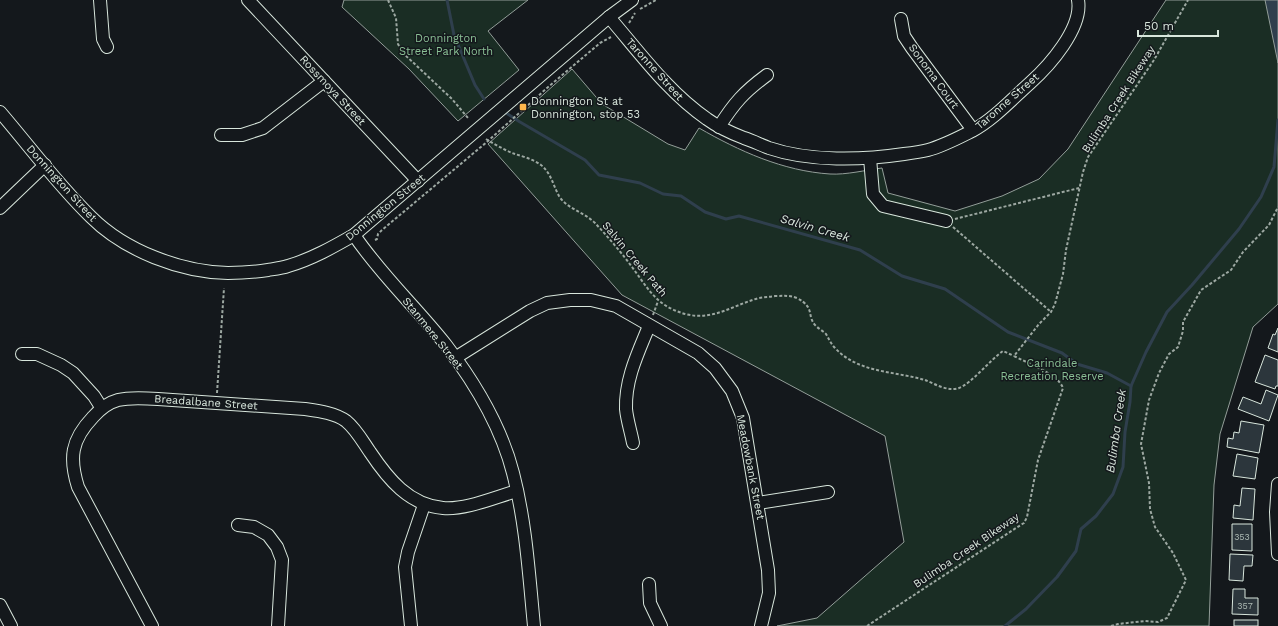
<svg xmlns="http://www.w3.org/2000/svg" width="1278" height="626" viewBox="0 0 1278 626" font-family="'Work Sans',sans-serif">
<rect width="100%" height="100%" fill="#14181c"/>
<g fill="#1a2d24" stroke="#939e99">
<path d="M344 0H528L488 31 519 70 458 121 409 69 342 7Z"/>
<path d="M1166 0H1278V304L1253 327 1220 434 1214 485 1209 626H777L817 618 904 542 885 436 622 295 488 144 572 69 602 104 668 144 685 150 699 128C739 151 783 171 830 174 846 175 866 170 882 168L888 193 955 211 1002 196 1039 179 1068 149Z"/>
</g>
<path fill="#2f3f4d" stroke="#939e99" d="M1265 0H1278V63Z"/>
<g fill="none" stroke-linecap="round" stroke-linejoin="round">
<g stroke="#2f3f4d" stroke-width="3">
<path d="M447 0 454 35 475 85 484 99"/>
<path d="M503 111 520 122 585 160 599 175 640 183 663 194 681 196 705 212 726 219 739 216 860 250 902 276 945 289 1008 332 1062 353 1077 364 1107 373 1131 386"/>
<path d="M1005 626 1026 609 1057 577 1076 551 1081 529 1096 516 1113 494 1123 467 1125 432 1130 402 1131 386 1146 352 1167 312 1192 285 1239 229 1261 197 1274 167 1278 120"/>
</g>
</g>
<g fill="#2c363c" stroke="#d8e6dc">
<path d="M1278 328V352L1268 348 1273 334 1275 335Z"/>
<path d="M1265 355 1278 360V386H1276L1275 389 1255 382Z"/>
<path d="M1266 390 1278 395 1269 421 1238 409 1243 397 1261 404Z"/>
<path d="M1241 421 1264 425 1259 453 1227 447 1228 438 1233 439 1234 432 1239 433Z"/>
<path d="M1237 454 1258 458 1255 479 1233 476Z"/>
<path d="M1242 488 1255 489 1253 520 1233 518 1234 505 1240 506Z"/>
<path d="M1232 524H1252V551L1232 550Z"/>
<path d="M1230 554 1253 555 1252 566H1244L1243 581 1229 580Z"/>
<path d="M1233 589H1245V598H1258V615L1232 614Z"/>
<rect x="1234" y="620" width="24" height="6"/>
</g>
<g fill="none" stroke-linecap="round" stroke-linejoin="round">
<defs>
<g id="minor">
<path d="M100 0 103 39 107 47"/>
<path d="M248 0 418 181"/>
<path d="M609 17C640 53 668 92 707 119 718 127 731 133 744 138 753 141 761 145 769 148 810 162 863 160 904 154 912 153 920 152 928 150 943 146 958 138 972 131 994 119 1012 99 1030 83 1049 66 1083 28 1078 0"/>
<path d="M901 19 904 36 912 48 973 130"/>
<path d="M0 112C30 147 58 185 91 217 125 251 181 272 228 273 242 273 255 272 268 270 274 269 282 268 288 266 312 259 333 247 354 235L609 17 632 0"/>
<path d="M719 127C734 103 744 92 767 75"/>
<path d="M221 135H242L263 128 324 81"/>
<path d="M870 158 873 194 883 206 946 221"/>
<path d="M0 208 45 165"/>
<path d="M354 235C381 275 416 307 446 345 475 383 501 426 513 473 526 523 529 575 534 626"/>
<path d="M22 354H37L61 365 73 373 94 396 101 407"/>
<path d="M455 358 530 311 547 303 570 300H591L616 306 698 353 715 368 732 391 743 418 768 570 769 593 761 626"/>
<path d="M633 443C631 432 627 420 626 409 625 379 638 353 649 326"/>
<path d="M1278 484 1276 512 1278 554"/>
<path d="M758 503 828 492"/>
<path d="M238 525 254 527 268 535 277 547 282 560 278 626"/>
<path d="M649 584 650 603 661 626"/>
<path d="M0 605 11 626"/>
<path d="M152 626 78 487C69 458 71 440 93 417 100 409 107 403 118 400 130 397 145 398 158 399L305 409C319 411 335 413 346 421 356 429 363 442 370 452 388 479 409 505 443 508 466 510 495 497 517 491"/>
<path d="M411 626 405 567 408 552 424 505"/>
</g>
</defs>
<use href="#minor" stroke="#d8e6dc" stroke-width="14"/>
<g stroke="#9da8a2" stroke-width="2" stroke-dasharray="3 2" stroke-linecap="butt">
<path d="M388 0 396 18 398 44 403 53 452 99 468 118"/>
<path d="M640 9 656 0"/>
<path d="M629 23 635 13"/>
<path d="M486 139C494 144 503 149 512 153 521 156 533 159 541 165 551 173 553 185 559 196 567 209 584 212 595 223 608 237 621 252 632 267 644 283 654 301 672 309 707 326 727 307 759 298 764 297 769 297 775 296 783 296 789 295 797 298 816 308 806 316 816 326 819 329 823 331 826 334 829 339 831 344 835 348 858 373 894 371 925 380 935 384 948 392 959 388 971 384 990 360 1003 351L1014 356"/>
<path d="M955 219 1079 188"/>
<path d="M953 227 1051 312"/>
<path d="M375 240 377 239 378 234 382 230 488 141 547 88 600 43 611 37"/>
<path d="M653 315 658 301"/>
<path d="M217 393 224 288"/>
<path d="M867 626 1016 528 1024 523 1027 517 1038 460 1063 388C1058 374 1027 363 1014 356L1039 324 1051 312 1055 304 1063 274 1066 250 1083 172 1088 157 1154 60 1188 0"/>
<path d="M1111 626 1118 624 1145 621 1158 622 1167 618 1186 580 1173 553 1155 527 1150 509 1149 483 1141 444 1149 400 1159 373 1169 354 1178 347 1183 331V322L1201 290 1231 270 1243 252 1269 225 1278 207"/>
</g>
<use href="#minor" stroke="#14181c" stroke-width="12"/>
</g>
<rect fill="#ffb74d" stroke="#14181c" stroke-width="1.5" x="519" y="103" width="8" height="8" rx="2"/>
<g text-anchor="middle" stroke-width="3" stroke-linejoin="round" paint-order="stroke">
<g font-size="9" fill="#adbab4">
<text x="1242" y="540">353</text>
<text x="1245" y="609">357</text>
</g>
<g font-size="11" fill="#8ac095" stroke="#14181c">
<text x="446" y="42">Donnington<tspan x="446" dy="13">Street Park North</tspan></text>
<text x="1052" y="367">Carindale<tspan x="1052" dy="13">Recreation Reserve</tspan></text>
</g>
<g font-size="11" fill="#d8e6dc" stroke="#14181c">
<text transform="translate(655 69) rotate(48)" y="4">Taronne Street</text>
<text transform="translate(934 76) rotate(54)" y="4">Sonoma Court</text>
<text transform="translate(333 90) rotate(47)" y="4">Rossmoya Street</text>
<text transform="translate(1118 99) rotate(-57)" y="4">Bulimba Creek Bikeway</text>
<text transform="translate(1007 101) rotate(-41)" y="4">Taronne Street</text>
<text transform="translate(62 183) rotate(48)" y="4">Donnington Street</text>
<text transform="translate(385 207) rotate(-39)" y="4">Donnington Street</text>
<text transform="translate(635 259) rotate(50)" y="4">Salvin Creek Path</text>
<text transform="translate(433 333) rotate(51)" y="4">Stanmere Street</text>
<text transform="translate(206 402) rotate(4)" y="4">Breadalbane Street</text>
<text transform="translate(751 467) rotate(79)" y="4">Meadowbank Street</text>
<text transform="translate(966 550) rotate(-34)" y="4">Bulimba Creek Bikeway</text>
</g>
<g font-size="11" fill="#d8e6dc" stroke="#14181c" text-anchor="start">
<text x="531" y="105">Donnington St at<tspan x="531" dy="13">Donnington, stop 53</tspan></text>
</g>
<g font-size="12" font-style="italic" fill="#d8e6dc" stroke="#14181c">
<text transform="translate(815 228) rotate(16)" y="4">Salvin Creek</text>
<text transform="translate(1116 431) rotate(-82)" y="4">Bulimba Creek</text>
</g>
</g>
<path d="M1138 30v6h80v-6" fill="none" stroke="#d8e6dc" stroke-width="2"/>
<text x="1144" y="30" font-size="12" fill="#d8e6dc" stroke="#14181c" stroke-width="3" paint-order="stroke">50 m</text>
</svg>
